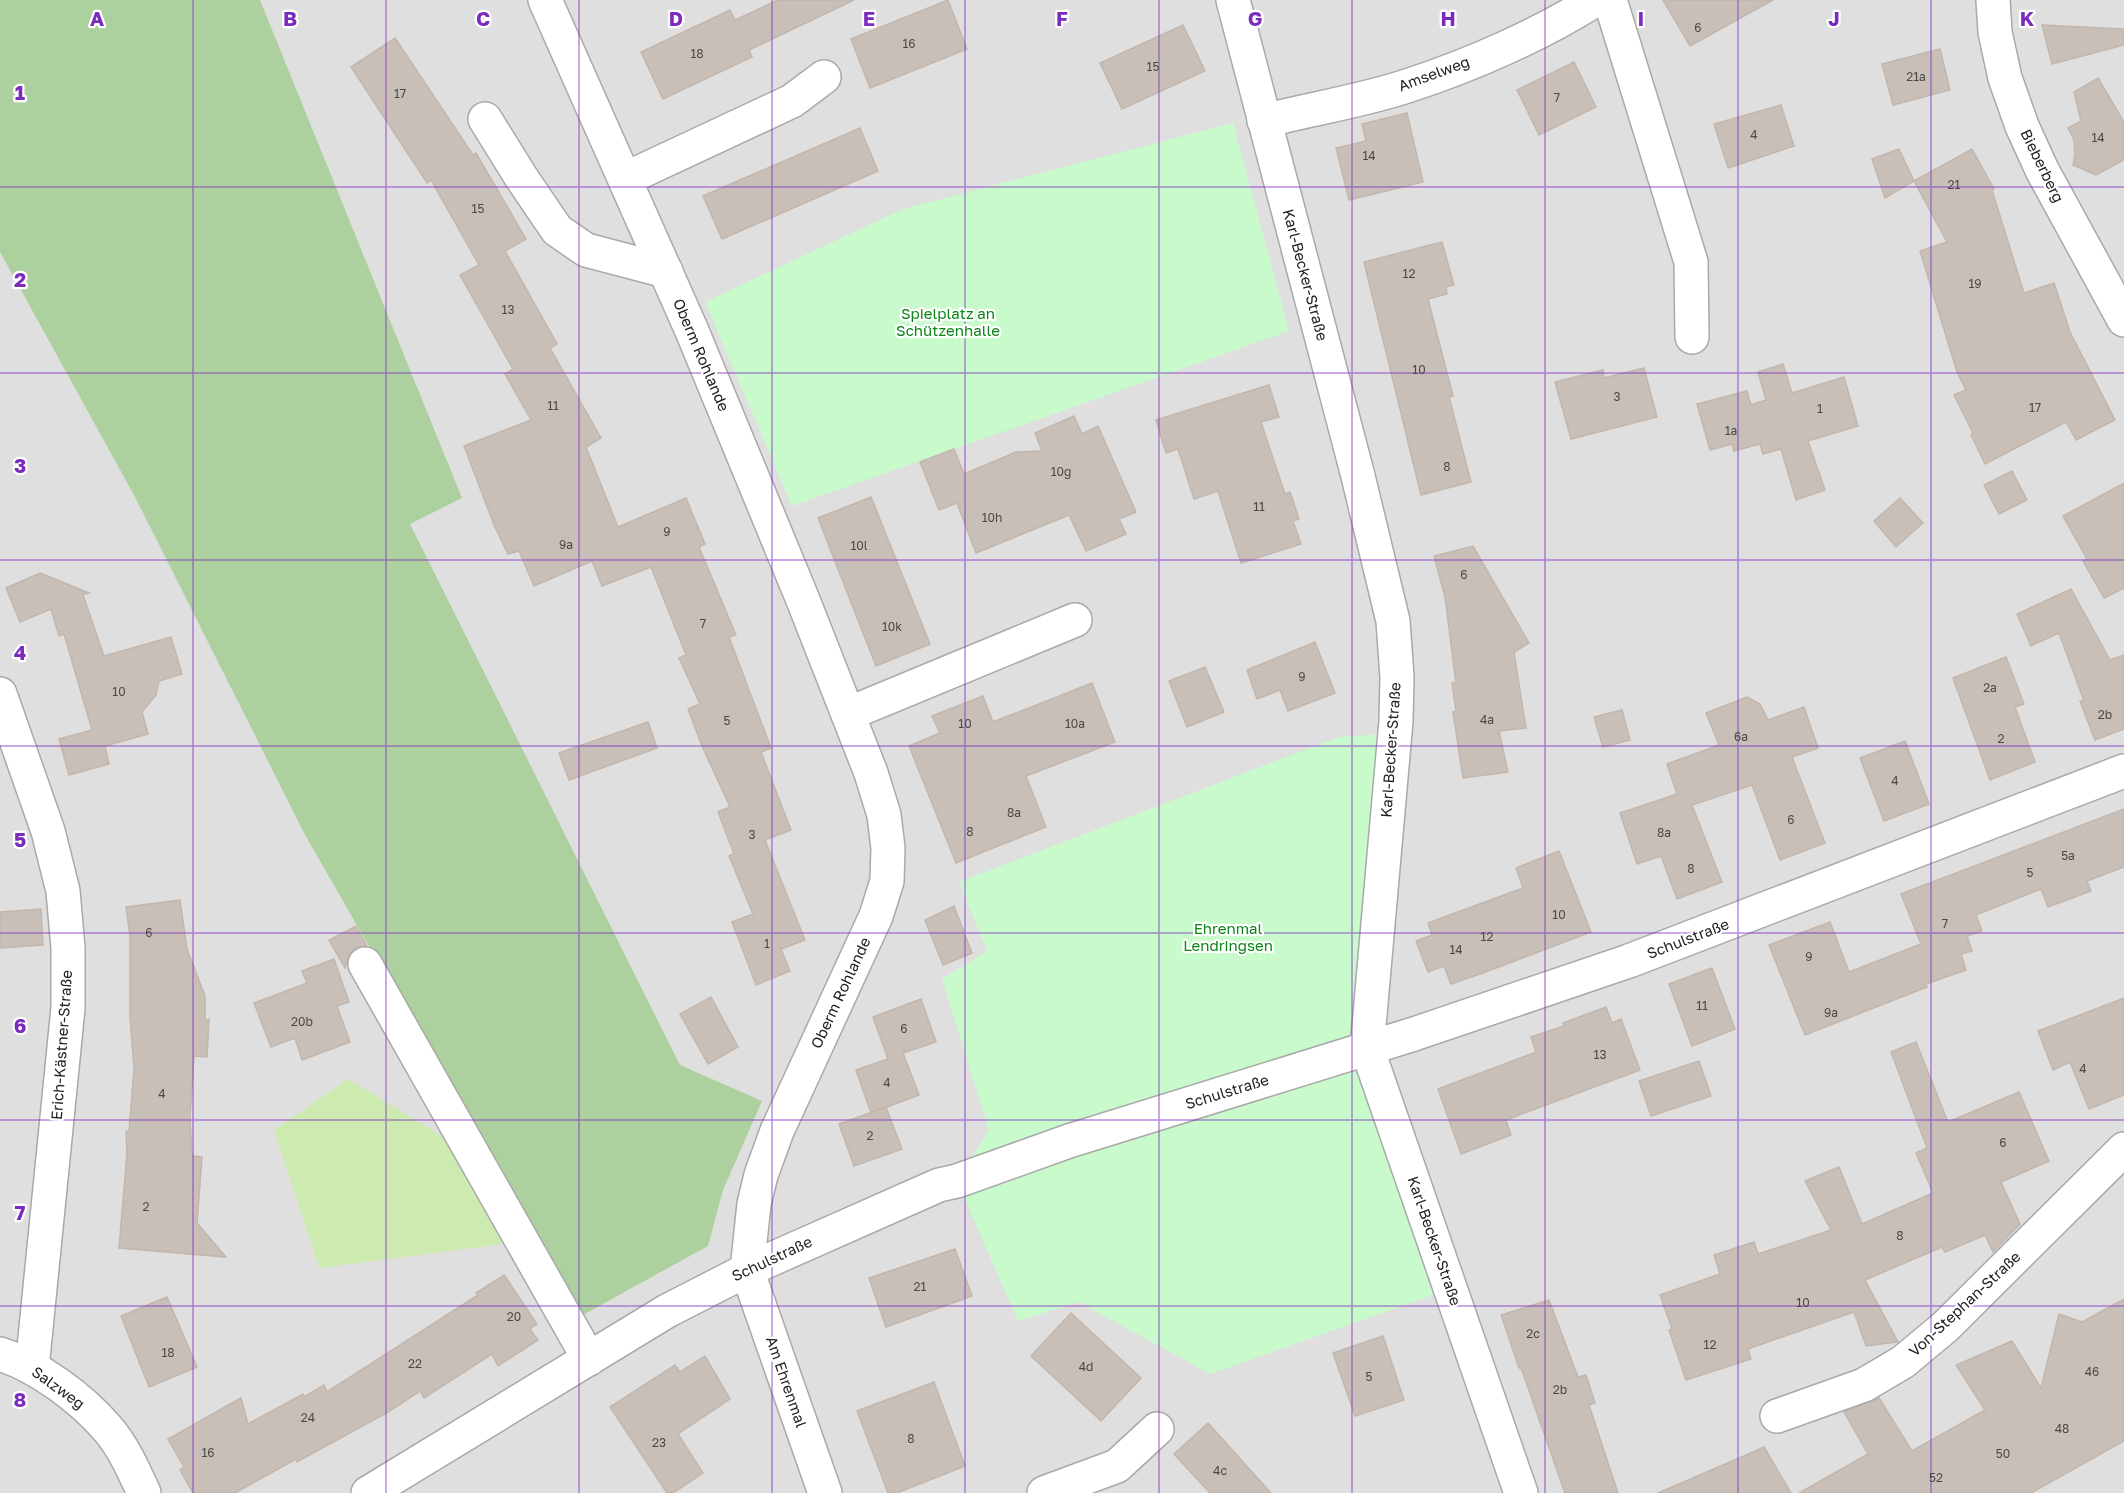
<svg xmlns="http://www.w3.org/2000/svg" width="2124" height="1493" viewBox="0 0 2124 1493" font-family="'Golos Text',sans-serif">
<rect width="100%" height="100%" fill="#f2efe9"/>
<rect fill="#e0dfdf" x="0" y="0" width="2124" height="1493"/>
<path fill="#cdebb0" d="M348 1079 448 1140 504 1244 319 1268 274 1130Z"/>
<path fill="#add19e" d="M0 0H260L462 498 410 524 680 1065 762 1101 723 1190 708 1246 581 1316 304 833 135 497 0 252Z"/>
<g fill="#c8facc">
<path d="M1233 123 1289 331 792 506 705 302 903 209Z"/>
<path d="M1396 721 1367 1048 1450 1289 1210 1374 1079 1302 1018 1321 957 1181 989 1130 942 979 987 951 959 882 1339 737 1373 735Z"/>
</g>
<g fill="#c7bfb8" stroke="#c4b6ab" stroke-width="1.5">
<path d="M778 0H854L749 50 752 57 663 99 641 52 730 10 735 20Z"/>
<path d="M948 0 967 49 870 88 851 39Z"/>
<path d="M1663 0H1773L1690 46Z"/>
<path d="M1183 25 1205 71 1122 109 1100 63Z"/>
<path d="M2042 25 2124 29V45L2052 64Z"/>
<path d="M395 38 473 155 476 153 526 239 505 251 557 344 550 348 601 438 586 447 618 527 686 498 705 544 699 547 736 635 729 637 771 748 761 752 791 830 765 840 805 940 781 949 790 971 756 985 732 922 753 914 729 856 734 854 718 812 730 807 702 746 688 709 700 704 679 658 686 655 651 567 602 586 592 561 534 586 519 551 508 554 494 525 464 446 531 420 505 374 513 369 460 275 479 265 431 180 427 183 351 67Z"/>
<path d="M1940 49 1950 90 1893 105 1882 64Z"/>
<path d="M1574 62 1596 107 1539 135 1517 90Z"/>
<path d="M2098 78 2124 122V160L2096 175 2073 165 2075 155 2074 140 2068 128 2081 121 2074 92Z"/>
<path d="M1781 105 1794 146 1728 168 1714 124Z"/>
<path d="M1407 113 1423 182 1349 200 1336 148 1366 141 1362 124Z"/>
<path d="M860 128 878 171 722 239 703 196Z"/>
<path d="M1899 149 1914 181 1885 198 1872 159Z"/>
<path d="M1972 149 1994 189 1992 190 2024 293 2054 283 2070 332 2115 420 2076 440 2066 422 1985 464 1971 435 1973 433 1954 395 1966 390 1957 372 1920 251 1947 242 1914 181Z"/>
<path d="M1442 242 1454 285 1446 287 1447 294 1428 299 1453 396 1449 397 1471 482 1421 495 1364 262Z"/>
<path d="M1783 364 1792 393 1844 377 1858 426 1808 441 1825 490 1796 500 1781 449 1763 454 1760 444 1734 451 1732 444 1710 450 1697 404 1747 391 1751 405 1766 400 1758 372Z"/>
<path d="M1644 368 1657 417 1571 439 1555 382 1603 370 1604 378Z"/>
<path d="M1269 385 1279 417 1261 422 1285 494 1290 492 1299 519 1293 521 1301 544 1241 563 1218 491 1194 499 1178 449 1166 453 1156 420Z"/>
<path d="M1074 416 1082 434 1098 426 1136 512 1119 519 1126 534 1086 551 1069 515 976 553 957 503 939 510 920 462 954 449 964 474 1016 452 1042 451 1035 433Z"/>
<path d="M2012 471 2027 500 1999 514 1984 485Z"/>
<path d="M2124 483V588L2104 598 2083 561 2087 559 2063 516Z"/>
<path d="M871 497 930 644 876 666 818 518Z"/>
<path d="M1900 498 1923 523 1896 547 1874 521Z"/>
<path d="M1473 546 1529 643 1514 652 1526 728 1499 731 1508 772 1463 778 1453 712 1456 711 1452 683H1456L1445 597 1434 556Z"/>
<path d="M40 573 89 593 83 595 104 656 171 637 182 674 159 681 156 695 142 712 148 734 105 746 109 764 69 775 59 739 92 730 64 634 59 636 51 609 20 622 6 588Z"/>
<path d="M2071 589 2110 660 2124 655V729L2095 740 2080 701H2084L2059 633 2031 646 2017 614Z"/>
<path d="M1315 642 1335 693 1288 711 1280 690 1257 699 1247 670Z"/>
<path d="M2006 657 2024 704 2015 707 2035 762 1990 780 1953 678Z"/>
<path d="M1205 667 1224 712 1187 727 1169 681Z"/>
<path d="M1092 683 1115 742 1026 776 1046 827 956 863 909 746 940 733 932 716 983 696 993 722Z"/>
<path d="M1747 697 1760 704 1768 720 1804 707 1818 748 1792 757 1825 843 1780 860 1752 785 1692 805 1722 882 1677 899 1661 856 1637 864 1620 813 1677 794 1667 764 1719 745 1706 713Z"/>
<path d="M1622 710 1630 740 1603 747 1594 717Z"/>
<path d="M648 722 657 748 569 780 559 753Z"/>
<path d="M1905 741 1929 804 1884 821 1860 758Z"/>
<path d="M2124 809V867L2087 881 2091 891 2048 907 2041 889 1976 915 1982 931 1967 936 1972 951 1961 954 1966 970 1926 984 1927 987 1805 1035 1769 945 1830 922 1849 972 1921 944 1901 894Z"/>
<path d="M1559 851 1591 932 1483 973 1451 984 1444 966 1428 972 1416 941 1432 935 1428 923 1523 888 1516 868Z"/>
<path d="M180 900 187 949 205 996V1021L209 1019 207 1057 194 1056 190 1117 192 1156 202 1157 197 1223 226 1257 119 1248 127 1153 126 1131 129 1132 134 1068 130 1018V936L126 907Z"/>
<path d="M954 906 972 953 943 965 925 920Z"/>
<path d="M41 909 43 945 0 948V912Z"/>
<path d="M356 926 367 946 356 947 349 954 345 968 329 940Z"/>
<path d="M334 959 349 1002 337 1006 350 1042 302 1060 295 1038 271 1047 254 1003 307 983 302 971Z"/>
<path d="M1712 968 1735 1029 1692 1046 1669 984Z"/>
<path d="M711 997 738 1047 708 1064 680 1014Z"/>
<path d="M2124 998V1095L2089 1109 2070 1062 2053 1070 2038 1031Z"/>
<path d="M921 999 936 1042 903 1053 919 1095 871 1113 856 1070 888 1059 873 1017Z"/>
<path d="M1606 1007 1612 1023 1621 1019 1640 1070 1506 1120 1511 1135 1461 1154 1438 1089 1536 1052 1531 1037 1564 1026 1563 1023Z"/>
<path d="M1916 1042 1948 1122 2019 1092 2049 1161 2001 1182 2020 1224 1993 1252 1985 1235 1945 1252 1942 1247 1865 1280 1898 1342 1866 1346 1854 1312 1748 1349 1751 1359 1686 1380 1669 1330 1672 1329 1660 1295 1720 1274 1714 1255 1754 1242 1758 1254 1831 1230 1805 1181 1839 1167 1862 1224 1933 1193 1916 1153 1927 1148 1891 1052Z"/>
<path d="M1699 1061 1711 1096 1651 1116 1639 1081Z"/>
<path d="M886 1107 902 1149 854 1166 839 1124Z"/>
<path d="M955 1249 972 1296 886 1327 869 1278Z"/>
<path d="M504 1275 537 1324 530 1329 538 1340 498 1366 492 1354 424 1398 420 1391 388 1412 297 1462 296 1459 235 1493H193L180 1470 184 1467 168 1439 241 1398 248 1424 303 1394 304 1397 324 1385 327 1392 478 1295 476 1293Z"/>
<path d="M167 1297 197 1367 149 1387 121 1316Z"/>
<path d="M2124 1299V1441L2031 1493H1799L1868 1454 1844 1412 1879 1398 1912 1451 1985 1410 1956 1365 2012 1341 2041 1388 2059 1314 2082 1322Z"/>
<path d="M1549 1300 1578 1377 1586 1375 1595 1403 1589 1405 1618 1493H1565L1521 1368H1519L1501 1315Z"/>
<path d="M1071 1313 1141 1378 1101 1421 1031 1356Z"/>
<path d="M1383 1336 1404 1400 1355 1416 1333 1353Z"/>
<path d="M705 1356 730 1399 678 1434 703 1473 673 1493H667L610 1407 675 1365 680 1372Z"/>
<path d="M934 1382 965 1466 897 1493H888L857 1411Z"/>
<path d="M1208 1423 1271 1493H1210L1174 1454Z"/>
<path d="M1764 1447 1791 1493H1658L1744 1456Z"/>
</g>
<g fill="none" stroke-linecap="round" stroke-linejoin="round">
<defs>
<g id="minor">
<path d="M545 0 692 331 803 600 871 773 884 815 888 848 887 881 876 916 777 1131 761 1175 754 1204 747 1270 825 1493"/>
<path d="M1233 0 1358 476 1393 621 1397 677 1396 721 1367 1048 1521 1493"/>
<path d="M1610 0 1691 262 1692 337"/>
<path d="M1993 0 1995 32 2005 78 2022 126 2042 170 2124 320"/>
<path d="M485 119 521 177 557 230 586 250 666 271"/>
<path d="M1264 121C1310 109 1362 101 1407 86 1469 66 1540 35 1595 0"/>
<path d="M625 179 792 101 824 77"/>
<path d="M0 694 48 831 63 891 68 948V1008L32 1368"/>
<path d="M848 714 1075 620"/>
<path d="M365 964 589 1359"/>
<path d="M0 1354C38 1366 81 1398 107 1428 123 1446 134 1471 144 1493"/>
<path d="M1777 1416 1864 1385 1903 1362 1945 1327 2124 1149"/>
<path d="M368 1493 667 1311 747 1270 939 1185 957 1181 1069 1141 1414 1034 1629 961 2124 771"/>
<path d="M1044 1493 1117 1466 1157 1429"/>
</g>
</defs>
<use href="#minor" stroke="#a9a9a9" stroke-width="36"/>
<use href="#minor" stroke="#fff" stroke-width="33"/>
</g>
<path fill="none" stroke="#7b2cbf" stroke-width="1.5" stroke-opacity="0.55" d="M193 0V1493M386 0V1493M579 0V1493M772 0V1493M965 0V1493M1159 0V1493M1352 0V1493M1545 0V1493M1738 0V1493M1931 0V1493M0 187H2124M0 373H2124M0 560H2124M0 746H2124M0 933H2124M0 1120H2124M0 1306H2124"/>
<g text-anchor="middle" stroke-width="4.5" stroke-linejoin="round" paint-order="stroke">
<g font-size="12" fill="#4b4948">
<text x="1698" y="32">6</text>
<text x="909" y="48">16</text>
<text x="697" y="58">18</text>
<text x="1153" y="71">15</text>
<text x="1916" y="81">21a</text>
<text x="400" y="98">17</text>
<text x="1557" y="102">7</text>
<text x="1754" y="139">4</text>
<text x="2098" y="142">14</text>
<text x="1369" y="160">14</text>
<text x="1954" y="189">21</text>
<text x="478" y="213">15</text>
<text x="1409" y="278">12</text>
<text x="1975" y="288">19</text>
<text x="508" y="314">13</text>
<text x="1419" y="374">10</text>
<text x="1617" y="401">3</text>
<text x="553" y="410">11</text>
<text x="2035" y="412">17</text>
<text x="1820" y="413">1</text>
<text x="1731" y="435">1a</text>
<text x="1447" y="471">8</text>
<text x="1061" y="476">10g</text>
<text x="1259" y="511">11</text>
<text x="992" y="522">10h</text>
<text x="667" y="536">9</text>
<text x="566" y="549">9a</text>
<text x="859" y="550">10l</text>
<text x="1464" y="579">6</text>
<text x="703" y="628">7</text>
<text x="892" y="631">10k</text>
<text x="1302" y="681">9</text>
<text x="1990" y="692">2a</text>
<text x="119" y="696">10</text>
<text x="2105" y="719">2b</text>
<text x="1487" y="724">4a</text>
<text x="727" y="725">5</text>
<text x="965" y="728">10</text>
<text x="1075" y="728">10a</text>
<text x="1741" y="741">6a</text>
<text x="2001" y="743">2</text>
<text x="1895" y="785">4</text>
<text x="1014" y="817">8a</text>
<text x="1791" y="824">6</text>
<text x="970" y="836">8</text>
<text x="1664" y="837">8a</text>
<text x="752" y="839">3</text>
<text x="2068" y="860">5a</text>
<text x="1691" y="873">8</text>
<text x="2030" y="877">5</text>
<text x="1559" y="919">10</text>
<text x="1945" y="928">7</text>
<text x="149" y="937">6</text>
<text x="1487" y="941">12</text>
<text x="767" y="948">1</text>
<text x="1456" y="954">14</text>
<text x="1809" y="961">9</text>
<text x="1702" y="1010">11</text>
<text x="1831" y="1017">9a</text>
<text x="302" y="1026">20b</text>
<text x="904" y="1033">6</text>
<text x="1600" y="1059">13</text>
<text x="2083" y="1073">4</text>
<text x="887" y="1087">4</text>
<text x="162" y="1098">4</text>
<text x="870" y="1140">2</text>
<text x="2003" y="1147">6</text>
<text x="146" y="1211">2</text>
<text x="1900" y="1240">8</text>
<text x="920" y="1291">21</text>
<text x="1803" y="1307">10</text>
<text x="514" y="1321">20</text>
<text x="1533" y="1338">2c</text>
<text x="1710" y="1349">12</text>
<text x="168" y="1357">18</text>
<text x="415" y="1368">22</text>
<text x="1086" y="1371">4d</text>
<text x="2092" y="1376">46</text>
<text x="1369" y="1381">5</text>
<text x="1560" y="1394">2b</text>
<text x="308" y="1422">24</text>
<text x="2062" y="1433">48</text>
<text x="911" y="1443">8</text>
<text x="659" y="1447">23</text>
<text x="208" y="1457">16</text>
<text x="2003" y="1458">50</text>
<text x="1220" y="1475">4c</text>
<text x="1936" y="1482">52</text>
</g>
<g font-size="15" fill="#222" stroke="#fff">
<text transform="translate(1434 74) rotate(-20)" y="5">Amselweg</text>
<text transform="translate(2042 166) rotate(64)" y="5">Bieberberg</text>
<text transform="translate(1305 275) rotate(75)" y="5">Karl-Becker-Straße</text>
<text transform="translate(701 355) rotate(67)" y="5">Oberm Rohlande</text>
<text transform="translate(1391 750) rotate(-86)" y="5">Karl-Becker-Straße</text>
<text transform="translate(1688 939) rotate(-21)" y="5">Schulstraße</text>
<text transform="translate(841 993) rotate(-65)" y="5">Oberm Rohlande</text>
<text transform="translate(62 1045) rotate(-86)" y="5">Erich-Kästner-Straße</text>
<text transform="translate(1227 1092) rotate(-17)" y="5">Schulstraße</text>
<text transform="translate(1434 1241) rotate(71)" y="5">Karl-Becker-Straße</text>
<text transform="translate(772 1259) rotate(-25)" y="5">Schulstraße</text>
<text transform="translate(1965 1304) rotate(-43)" y="5">Von-Stephan-Straße</text>
<text transform="translate(786 1382) rotate(71)" y="5">Am Ehrenmal</text>
<text transform="translate(58 1388) rotate(36)" y="5">Salzweg</text>
</g>
<g font-size="15" fill="#0c8416" stroke="#fff">
<text x="948" y="319">Spielplatz an<tspan x="948" dy="17">Schützenhalle</tspan></text>
<text x="1228" y="934">Ehrenmal<tspan x="1228" dy="17">Lendringsen</tspan></text>
</g>
</g>
<g font-size="20" text-anchor="middle" font-weight="bold" fill="#7b2cbf" stroke="#fff" stroke-width="4.5" stroke-linejoin="round" paint-order="stroke">
<text x="97" y="26">A</text>
<text x="290" y="26">B</text>
<text x="483" y="26">C</text>
<text x="676" y="26">D</text>
<text x="869" y="26">E</text>
<text x="1062" y="26">F</text>
<text x="1255" y="26">G</text>
<text x="1448" y="26">H</text>
<text x="1641" y="26">I</text>
<text x="1834" y="26">J</text>
<text x="2027" y="26">K</text>
<text x="20" y="100">1</text>
<text x="20" y="287">2</text>
<text x="20" y="473">3</text>
<text x="20" y="660">4</text>
<text x="20" y="847">5</text>
<text x="20" y="1033">6</text>
<text x="20" y="1220">7</text>
<text x="20" y="1407">8</text>
</g>
</svg>
